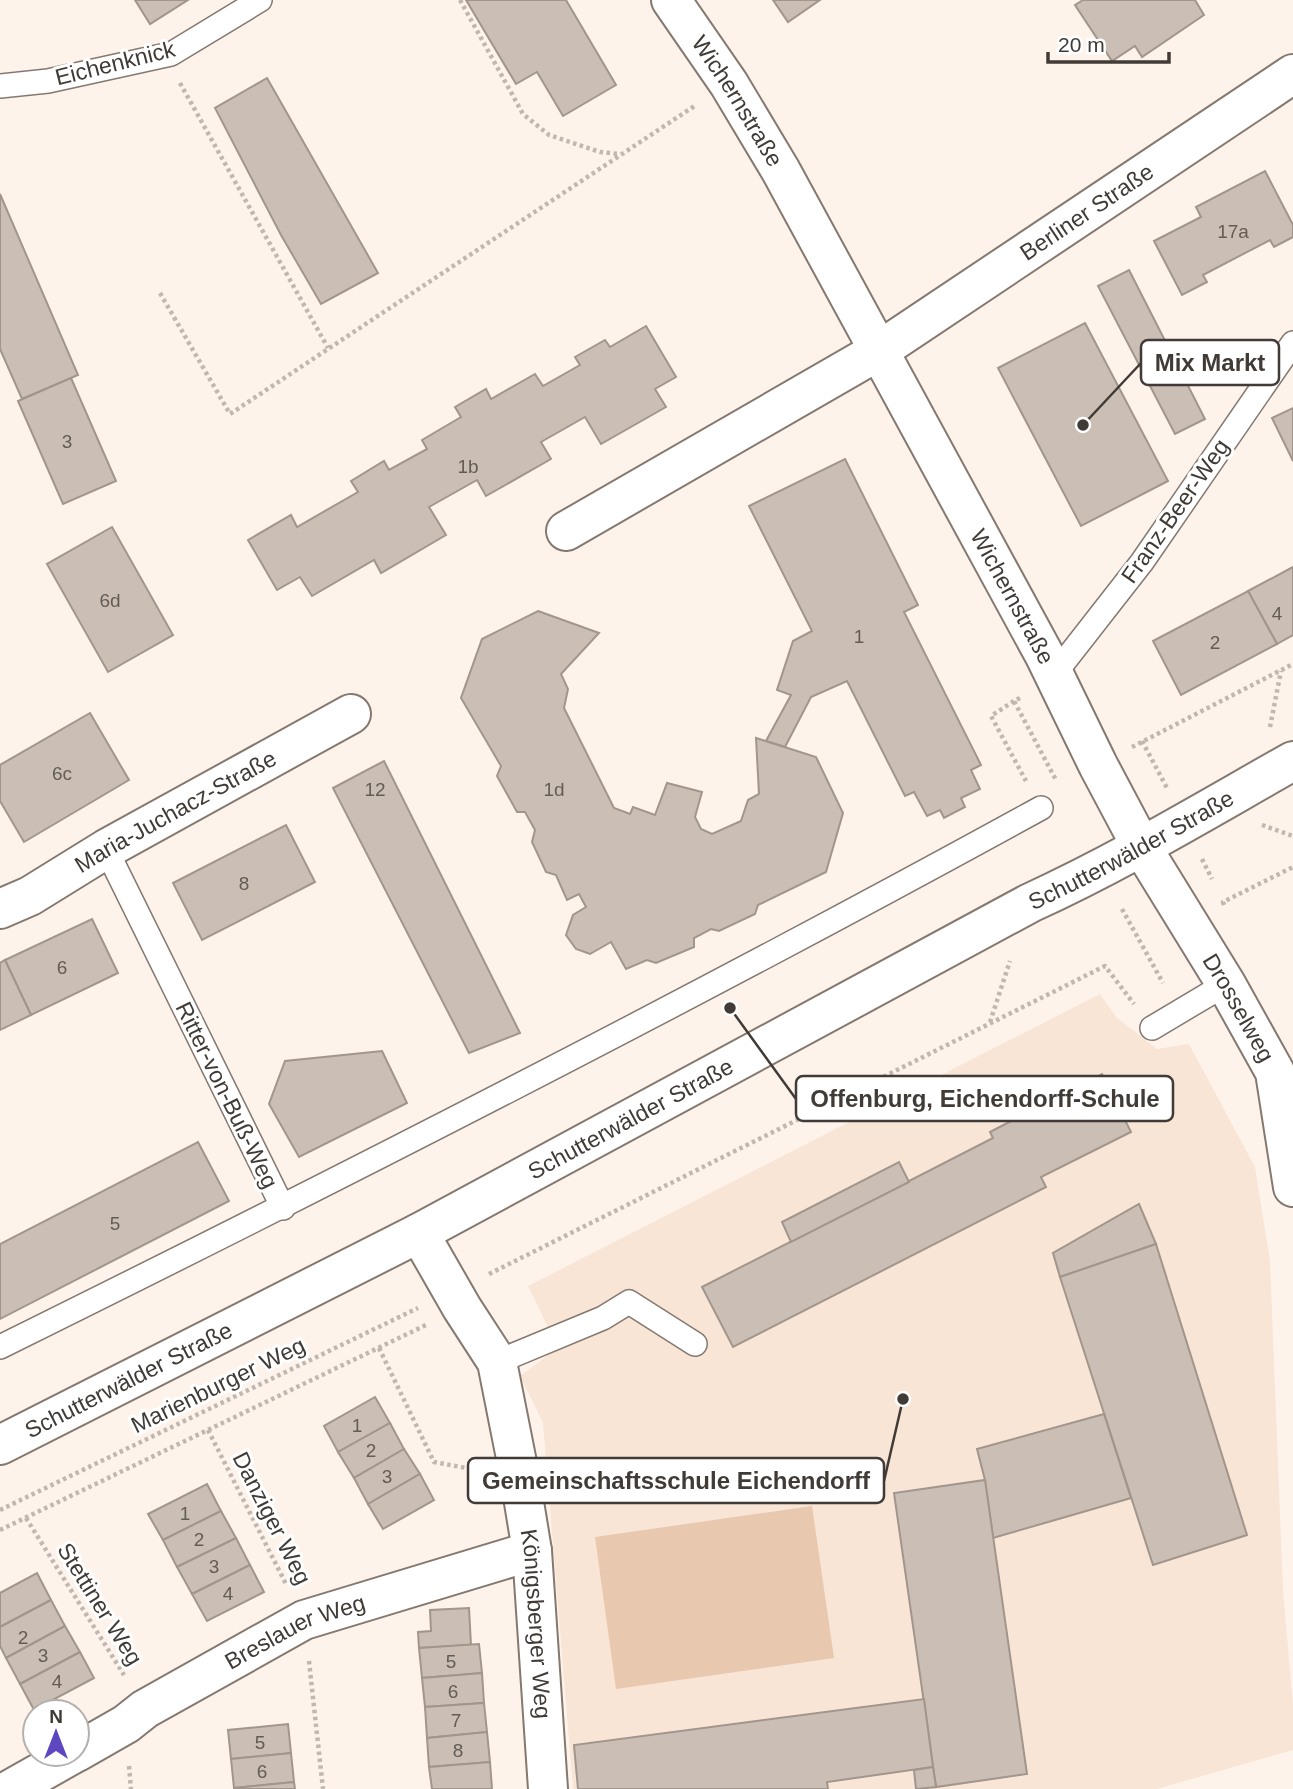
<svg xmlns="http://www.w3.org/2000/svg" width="1293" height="1789" viewBox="0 0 1293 1789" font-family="Arial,sans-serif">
<rect width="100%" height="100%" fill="#fef3eb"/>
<path fill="#f8e5d6" d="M1100 994 1117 1018 1157 1049 1189 1044 1255 1167 1270 1261 1283 1590 1293 1705V1750L1157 1789H573L543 1423 520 1376 558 1348 528 1286Z"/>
<path fill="#e8c8af" d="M812 1506 834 1658 616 1689 595 1537Z"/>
<g fill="#cbbfb5" stroke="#a1958c" stroke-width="2">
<path d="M135 0H188L150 24Z"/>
<path d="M466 0H566L616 85 563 116 537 72 516 84Z"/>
<path d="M773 0H820L788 22Z"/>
<path d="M1083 0H1195L1204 15 1142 57 1135 46 1112 61 1075 5Z"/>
<path d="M267 78 378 273 321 304 281 235 215 108Z"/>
<path d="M1265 171 1293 225V237L1274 247 1270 240 1203 275 1207 282 1182 295 1154 241 1201 217 1196 207Z"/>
<path d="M0 194 78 375 22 399 0 349Z"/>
<path d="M1129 270 1205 419 1175 434 1098 286Z"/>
<path d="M1085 323 1168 481 1081 526 998 368Z"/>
<path d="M646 326 676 377 655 389 666 407 601 444 585 417 541 442 551 459 486 496 477 480 429 507 446 535 381 573 374 560 312 596 300 577 277 590 248 540 291 515 297 527 358 492 351 481 384 461 389 470 427 449 422 440 461 417 455 407 486 389 491 399 535 374 543 386 580 365 575 357 605 340 610 347Z"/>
<path d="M71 378 116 481 63 504 18 401Z"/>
<path d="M1293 408V461L1272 418Z"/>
<path d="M845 459 918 605 904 612 981 765 971 770 980 789 961 798 965 807 944 818 940 810 927 816 914 792 905 796 847 681 811 697 785 747 766 741 791 695 777 690 793 641 812 631 749 506Z"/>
<path d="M112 527 173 635 108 672 47 564Z"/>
<path d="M1293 567V635L1277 644 1248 591Z"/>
<path d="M1248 591 1277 644 1181 695 1153 641Z"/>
<path d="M538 611 599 633 561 674 568 689 564 708 614 808 630 814 633 807 655 815 667 783 702 792 695 817 701 829 712 834 741 821 748 800 759 794 756 738 816 757 843 813 826 872 758 905 755 914 719 931 711 929 694 938V947L656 963 647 960 626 969 611 942 590 954 576 949 566 935 573 915 586 907 579 894 567 900 556 875 546 872 532 842 535 830 525 812H517L497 776 501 766 461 698 482 639Z"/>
<path d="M90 713 129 780 24 842 0 801V765Z"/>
<path d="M384 761 520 1033 469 1053 333 788Z"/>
<path d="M286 825 315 882 202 940 173 883Z"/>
<path d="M92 919 118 973 31 1015 5 960Z"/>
<path d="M5 960 31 1015 0 1030V963Z"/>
<path d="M382 1051 407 1103 299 1157 269 1104 285 1061Z"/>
<path d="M1102 1074 1131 1132 1041 1177 1046 1187 733 1347 702 1287 993 1138 990 1132Z"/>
<path d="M198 1142 229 1201 0 1319V1244Z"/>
<path d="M899 1162 909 1182 791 1242 782 1222Z"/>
<path d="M1139 1204 1156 1244 1060 1277 1053 1253Z"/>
<path d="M1156 1244 1247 1535 1153 1565 1060 1277Z"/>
<path d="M375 1397 390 1423 338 1452 324 1426Z"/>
<path d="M1104 1414 1131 1498 993 1538 985 1480 977 1449Z"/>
<path d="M390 1423 404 1449 354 1478 338 1452Z"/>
<path d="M404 1449 420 1474 368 1504 354 1478Z"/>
<path d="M420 1474 434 1500 383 1529 368 1504Z"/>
<path d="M985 1480 1027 1774 936 1787 894 1493Z"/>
<path d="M207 1484 221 1511 163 1540 148 1514Z"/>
<path d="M221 1511 236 1538 177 1567 163 1540Z"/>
<path d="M236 1538 250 1565 192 1594 177 1567Z"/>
<path d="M250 1565 264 1592 207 1621 192 1594Z"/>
<path d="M37 1573 51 1600 0 1627V1593Z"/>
<path d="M51 1600 65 1626 6 1658 0 1646V1627Z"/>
<path d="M469 1608 471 1645 419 1648 418 1632 431 1631 430 1610Z"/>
<path d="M65 1626 80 1652 20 1684 6 1658Z"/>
<path d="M479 1644 482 1673 422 1678 419 1648Z"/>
<path d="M80 1652 94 1678 34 1710 20 1684Z"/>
<path d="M482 1673 484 1703 425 1707 422 1678Z"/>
<path d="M924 1699 933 1767 827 1782 828 1789H578L574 1745Z"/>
<path d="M484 1703 487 1732 427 1738 425 1707Z"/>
<path d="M288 1724 291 1753 231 1759 228 1730Z"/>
<path d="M487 1732 490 1762 429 1767 427 1738Z"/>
<path d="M291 1753 294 1782 234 1788 231 1759Z"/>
<path d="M490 1762 492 1789H432L429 1767Z"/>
<path d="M933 1767 936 1787 916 1789 914 1770Z"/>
<path d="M294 1782 295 1789H234V1788Z"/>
</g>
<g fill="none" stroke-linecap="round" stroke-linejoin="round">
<defs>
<g id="service">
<path d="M0 86 48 81 171 54 260 0"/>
<path d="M1053 676 1142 562 1293 343"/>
<path d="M106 849 283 1208"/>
<path d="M1152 1028 1226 984"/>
<path d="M0 1347C350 1174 699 996 1041 808"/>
<path d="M497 1362 603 1318 629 1302 695 1344"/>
</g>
<g id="minor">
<path id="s1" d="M566 531 880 350 1293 74"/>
<path id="s2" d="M1141 846 1226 984 1275 1072 1293 1187"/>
<path id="s3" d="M0 909 30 896 106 849 351 714"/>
<path id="s4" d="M419 1233 462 1308 497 1362 520 1478 532 1551 548 1789"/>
<path id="s5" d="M77 1752 126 1724 145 1709 304 1620 532 1551"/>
<path d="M11 1789 73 1754"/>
</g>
<g id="tertiary">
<path id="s6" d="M671 0 729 84 781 171 1045 656 1098 765 1141 846"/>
</g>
<g id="secondary">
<path id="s7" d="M0 1445 419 1233 1030 903C1120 862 1206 810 1293 761"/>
</g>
</defs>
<use href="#service" stroke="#84786f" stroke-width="26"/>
<use href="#minor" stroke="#84786f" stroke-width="42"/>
<use href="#tertiary" stroke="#84786f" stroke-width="42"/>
<use href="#secondary" stroke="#84786f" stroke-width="42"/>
<g stroke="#c0b7b1" stroke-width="4.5" stroke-dasharray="3.5 3.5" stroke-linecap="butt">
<path d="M460 0 523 114 549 135 600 152 619 154"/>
<path d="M180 83 328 348"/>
<path d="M160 293 230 414 696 105"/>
<path d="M1020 698 1014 701 1056 780"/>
<path d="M1014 701 991 716 1026 781"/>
<path d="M1270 727 1281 671"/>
<path d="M1142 741 1167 788"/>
<path d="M1132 747 1293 664"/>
<path d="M1262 825 1293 836"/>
<path d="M1202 859 1212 879"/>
<path d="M1224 905 1223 902 1293 867"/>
<path d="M1122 909 1163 983"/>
<path d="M990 1022 1010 961"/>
<path d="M489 1274 1105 966 1134 1004"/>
<path d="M379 1348 434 1462 477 1470"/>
<path d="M208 1430 286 1584"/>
<path d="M0 1510 418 1308"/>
<path d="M26 1518 124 1675"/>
<path d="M0 1530 428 1324"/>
<path d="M309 1661 323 1789"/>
<path d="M129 1766 131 1789"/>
</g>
<use href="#service" stroke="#fff" stroke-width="23"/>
<use href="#minor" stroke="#fff" stroke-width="38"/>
<use href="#tertiary" stroke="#fff" stroke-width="38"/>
<use href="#secondary" stroke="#fff" stroke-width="38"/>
</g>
<g text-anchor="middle" stroke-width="6" stroke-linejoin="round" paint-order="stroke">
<g font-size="19" fill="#635c56">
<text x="1233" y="238">17a</text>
<text x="67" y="448">3</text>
<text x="468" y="473">1b</text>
<text x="110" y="607">6d</text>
<text x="1277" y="620">4</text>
<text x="859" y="643">1</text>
<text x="1215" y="649">2</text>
<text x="62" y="780">6c</text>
<text x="375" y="796">12</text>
<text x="554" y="796">1d</text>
<text x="244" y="890">8</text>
<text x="62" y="974">6</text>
<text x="115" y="1230">5</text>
<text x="357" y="1432">1</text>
<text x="371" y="1457">2</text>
<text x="387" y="1483">3</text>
<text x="185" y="1520">1</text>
<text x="199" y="1546">2</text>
<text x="214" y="1573">3</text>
<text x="228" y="1600">4</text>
<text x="23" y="1644">2</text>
<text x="43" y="1662">3</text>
<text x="451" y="1668">5</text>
<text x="57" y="1688">4</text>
<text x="453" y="1698">6</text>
<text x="456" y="1727">7</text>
<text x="260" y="1749">5</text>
<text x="458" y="1757">8</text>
<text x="262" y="1778">6</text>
</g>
<g font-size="23" fill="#403b37" stroke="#fff">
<text transform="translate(115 63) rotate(-14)" y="8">Eichenknick</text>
<text dy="8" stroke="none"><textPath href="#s6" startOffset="121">Wichernstraße</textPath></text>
<text dy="8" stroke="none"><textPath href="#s1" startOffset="611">Berliner Straße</textPath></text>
<text transform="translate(1175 511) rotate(-55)" y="8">Franz-Beer-Weg</text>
<text dy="8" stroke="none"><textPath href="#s6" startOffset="688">Wichernstraße</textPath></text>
<text dy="8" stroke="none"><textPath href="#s3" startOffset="201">Maria-Juchacz-Straße</textPath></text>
<text dy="8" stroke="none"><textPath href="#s7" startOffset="1278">Schutterwälder Straße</textPath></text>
<text dy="8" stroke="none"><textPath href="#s2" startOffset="189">Drosselweg</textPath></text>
<text transform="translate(227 1095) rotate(64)" y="8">Ritter-von-Buß-Weg</text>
<text dy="8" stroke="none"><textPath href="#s7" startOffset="710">Schutterwälder Straße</textPath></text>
<text dy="8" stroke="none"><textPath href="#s7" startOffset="144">Schutterwälder Straße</textPath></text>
<text transform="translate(218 1385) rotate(-26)" y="8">Marienburger Weg</text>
<text transform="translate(272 1518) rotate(63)" y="8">Danziger Weg</text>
<text transform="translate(100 1604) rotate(58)" y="8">Stettiner Weg</text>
<text dy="8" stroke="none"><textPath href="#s4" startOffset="416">Königsberger Weg</textPath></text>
<text dy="8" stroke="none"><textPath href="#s5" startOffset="250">Breslauer Weg</textPath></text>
</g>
</g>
<path fill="none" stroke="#403b37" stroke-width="2.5" d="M1083 425L1141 363M730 1008L796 1099M903 1399L884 1481"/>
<g fill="#403b37" stroke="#fff" stroke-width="2.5">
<circle cx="1083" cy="425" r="7"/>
<circle cx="730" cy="1008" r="7"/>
<circle cx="903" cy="1399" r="7"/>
</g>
<g fill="#fff" stroke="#403b37" stroke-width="2.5">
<rect x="1141" y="340" width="138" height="45" rx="7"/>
<rect x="796" y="1076" width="377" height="45" rx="7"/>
<rect x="468" y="1458" width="416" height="45" rx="7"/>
</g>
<g font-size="24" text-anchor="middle" font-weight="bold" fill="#403b37">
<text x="1210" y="371">Mix Markt</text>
<text x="985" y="1107">Offenburg, Eichendorff-Schule</text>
<text x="676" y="1489">Gemeinschaftsschule Eichendorff</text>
</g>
<g transform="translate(56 1733)"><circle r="33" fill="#ffffff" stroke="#b3b1af" stroke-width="2"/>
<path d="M0-5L12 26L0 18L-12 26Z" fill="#5d46bf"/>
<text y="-10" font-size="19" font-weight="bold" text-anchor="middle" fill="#403b37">N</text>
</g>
<path d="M1048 52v10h121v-10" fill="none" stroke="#403b37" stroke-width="3.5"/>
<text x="1058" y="52" font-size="21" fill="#403b37" stroke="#ffffff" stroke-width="5" paint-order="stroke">20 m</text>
</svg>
